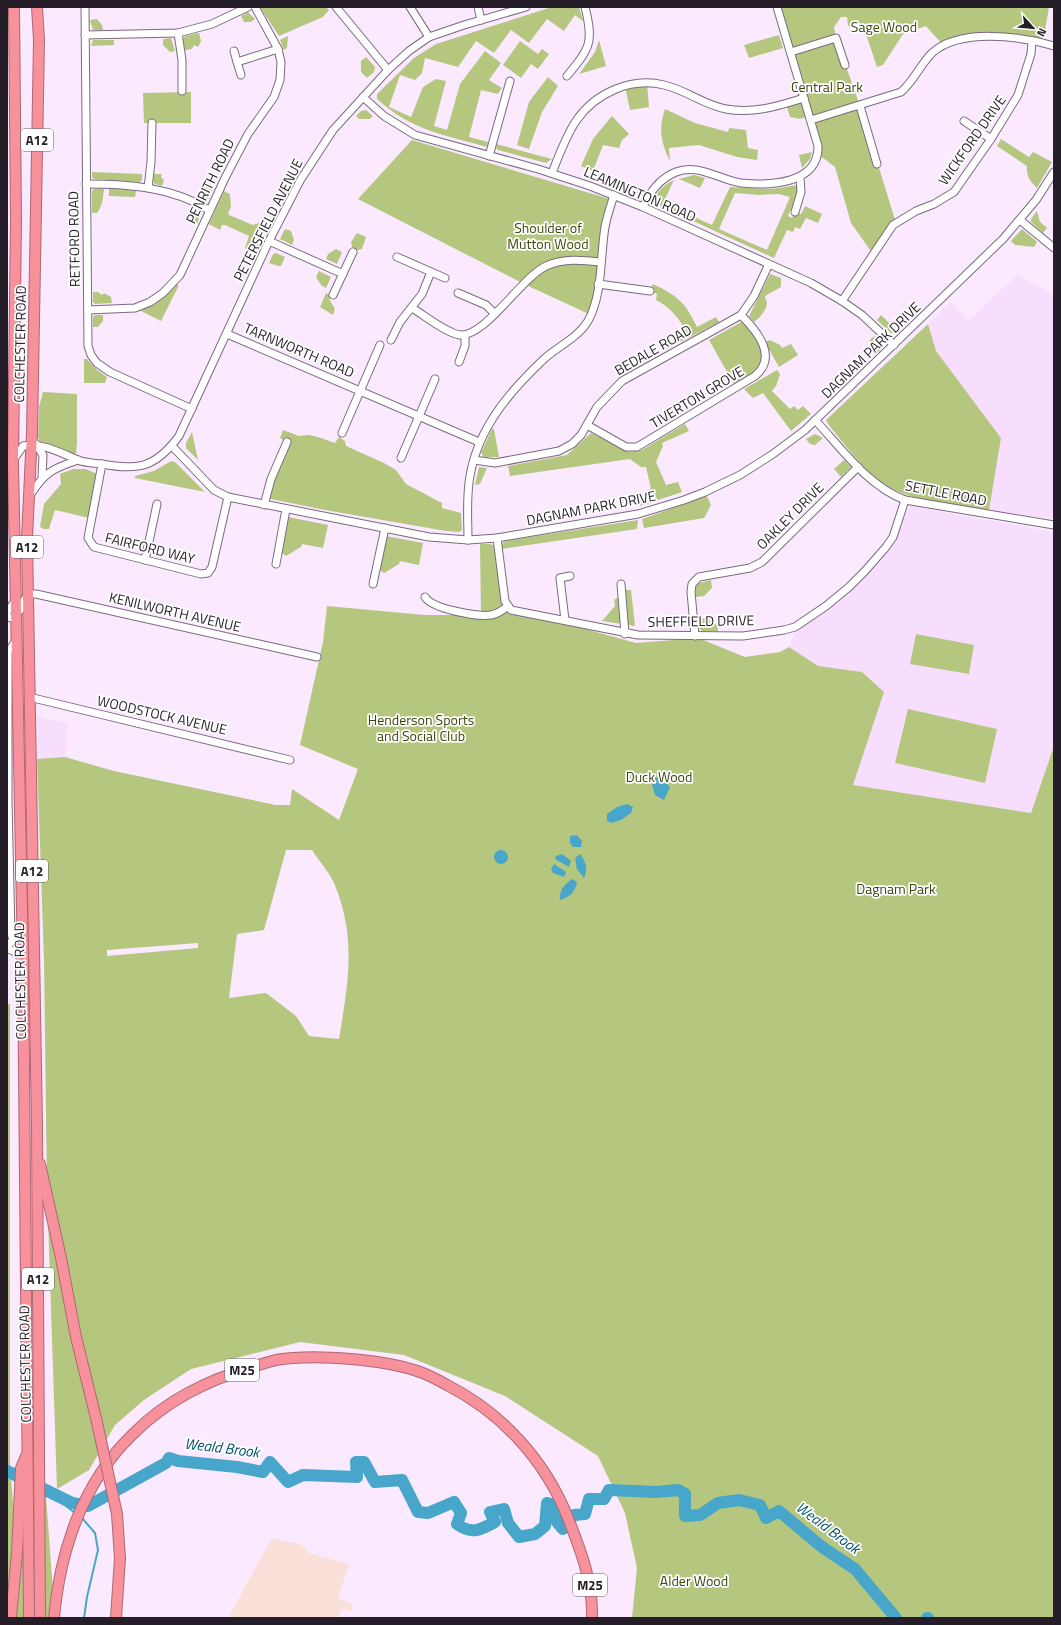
<svg xmlns="http://www.w3.org/2000/svg" width="1061" height="1625" viewBox="0 0 1061 1625" font-family="'Titillium Web',sans-serif">
<rect width="100%" height="100%" fill="#fbeaff"/>
<g fill="#f8defe">
<path d="M1017 275 1054 295V519L989 510 1001 438 936 351 928 324 950 302 968 321Z"/>
<path d="M911 506 1054 532V746L1031 813 853 785 884 692 862 672 818 666 789 647 796 631 846 596 869 573 870 566 886 547Z"/>
<path d="M37 717 68 723 65 757 37 759Z"/>
</g>
<path fill="#f9e0d8" d="M272 1538 302 1545 309 1553 349 1564 338 1598 353 1604 352 1611 341 1609 339 1618H228Z"/>
<g fill="#b5c67e" fill-rule="evenodd">
<path d="M260 7H326L329 10 323 17 279 36Z"/>
<path d="M552 7H579L583 21 575 15 564 31 547 19 529 43 511 30 494 53 476 41 458 67 425 58 422 73 415 80 400 75 389 107 411 117 423 87 436 79 446 81 434 126 447 130 460 84 485 51 501 63 489 80 502 88 498 94 481 90 469 137 488 142 487 147C444 135 411 130 377 99V94L414 58 436 44Z"/>
<path d="M777 7H1049L1043 43 977 36 943 45 926 26 903 34 883 65 877 67 863 25 848 26 847 17H841L834 27 836 38 860 106 896 223 873 254 851 223 835 167 818 154 810 116 800 119 790 117 786 104 803 98Z"/>
<path d="M248 12 255 19 251 22H244L241 16Z"/>
<path d="M97 19 102 25 103 30H93L90 20Z"/>
<path d="M199 33 201 41 198 47 194 45 192 49 185 50 183 39 185 36Z"/>
<path d="M779 35 783 48 749 58 744 45Z"/>
<path d="M288 36 287 48 284 50 280 40Z"/>
<path d="M171 38 175 51 170 52 163 45V39Z"/>
<path d="M93 40H114V45L91 46Z"/>
<path d="M599 40 606 66 579 74 595 52Z"/>
<path d="M520 41 538 54 542 49 549 54 538 69 531 64 521 78 503 65Z"/>
<path d="M366 57 375 67 374 72 367 78 361 72V61Z"/>
<path d="M548 77 558 86 542 112 529 149 517 145 529 102Z"/>
<path d="M647 83 649 107 630 110 625 86Z"/>
<path d="M191 92V123H144L143 93Z"/>
<path d="M665 109 695 123 728 132 729 128 746 130 748 148 758 150 757 160 737 157 699 145 669 148 670 161C661 143 658 128 665 109Z"/>
<path d="M366 110 373 116 370 119H359L356 116 361 111Z"/>
<path d="M612 116 629 134 622 140 619 148 603 145 593 171 581 166 593 139Z"/>
<path d="M1001 139 1029 157 1033 152 1052 162 1037 188C1030 181 1026 176 1027 166L997 146Z"/>
<path d="M412 140 613 200 591 315 524 284 358 199Z"/>
<path d="M496 144 552 159 546 163 498 150 495 146Z"/>
<path d="M812 152 810 159 802 168 799 155Z"/>
<path d="M92 172 142 174V180L140 182 94 179 92 177Z"/>
<path d="M154 174H162L161 177 164 180 162 186 155 184 153 182Z"/>
<path d="M694 175 705 178 700 188 679 179Z"/>
<path d="M674 180 663 203 712 225 730 187 771 189 798 185V193L788 216 792 218 795 212 801 214 805 206 822 214 818 223 806 218 800 229 795 227 793 232 787 230 774 258 656 204 654 200C658 190 665 184 674 180ZM735 193 759 195 779 194 790 197 767 250 719 229Z"/>
<path d="M209 184 214 187 208 199 205 201 198 198 203 186 206 187Z"/>
<path d="M104 188C103 198 103 205 97 213H92V191L94 189Z"/>
<path d="M109 188 136 191 135 197 109 196Z"/>
<path d="M224 191 230 194 231 207 228 213 229 215 253 225 270 219 254 255 245 248 249 236 225 225H222L220 230 209 224Z"/>
<path d="M192 206 202 210 197 224 191 221 190 211Z"/>
<path d="M1037 211 1040 222 1047 228 1043 233 1031 222V219Z"/>
<path d="M285 229 291 231 294 240 292 245 280 239Z"/>
<path d="M1022 229 1037 242 1034 247 1015 245 1011 241Z"/>
<path d="M357 233 366 237 362 249 353 251 351 242Z"/>
<path d="M336 249 342 252 337 264 326 259 328 254Z"/>
<path d="M276 253 285 257 281 266H278L269 263 273 254Z"/>
<path d="M319 271 331 277 326 288 321 285 316 277Z"/>
<path d="M770 274 781 278V287L765 296C765 299 767 300 767 303 767 309 760 318 754 322L749 316Z"/>
<path d="M178 278V287L161 321 135 308 150 302Z"/>
<path d="M653 284C678 296 685 302 697 327L716 317 719 322 667 349 665 345 687 333C679 318 671 308 656 300L657 294 650 291Z"/>
<path d="M93 292H98L102 295 104 293 111 297 112 303 95 304 93 302Z"/>
<path d="M326 293 331 296 329 299 335 309 333 315 320 307Z"/>
<path d="M95 315H103V321L98 327H93V317Z"/>
<path d="M881 315 899 333H891L877 320Z"/>
<path d="M743 321C755 330 770 356 758 370 753 377 742 381 735 386L709 340Z"/>
<path d="M928 324 936 351 1001 438 989 510C961 505 915 502 891 488 866 474 846 446 828 424L826 420Z"/>
<path d="M874 336 880 343V350L875 355 870 350V340Z"/>
<path d="M770 340 780 345 782 348 791 344 798 355 779 367 765 342Z"/>
<path d="M84 359H87L96 369 107 377 105 383H84Z"/>
<path d="M777 370 780 374 776 386 772 391 790 409 794 406 798 410 803 406 811 414 791 431 763 393 753 398 744 389Z"/>
<path d="M43 392 77 394V442L76 454 42 444 38 438 39 407Z"/>
<path d="M685 424 689 431 662 443 663 446 656 462 666 485 678 482 682 492 640 506V503L646 491 651 489 646 467H641L630 459 510 476 508 466 567 455 591 433 629 452 642 450Z"/>
<path d="M492 429H494L499 457H484L481 453Z"/>
<path d="M283 430 299 436 309 435 318 437 335 443 339 437 345 441 346 446 384 463 396 470 406 484 442 503V508L461 513 462 530 459 532 446 531 325 510 266 498 287 442 280 438Z"/>
<path d="M192 432 198 460 186 448V443Z"/>
<path d="M815 434 823 438 815 445 810 444 806 439Z"/>
<path d="M844 460 851 467 841 477 834 469Z"/>
<path d="M171 461 175 462 205 492 135 478V476L154 471Z"/>
<path d="M479 467 487 468 480 484 475 485Z"/>
<path d="M73 469H86L97 474 89 518 55 510 49 529H44L40 527 44 504 61 484 60 474Z"/>
<path d="M707 496 711 505 704 518 644 528 642 519Z"/>
<path d="M288 517 328 525 323 548 302 544 301 547 286 556 281 552Z"/>
<path d="M638 520 637 529 502 549V544L505 541Z"/>
<path d="M386 536 423 543 419 565 400 561 399 564 384 573 380 570Z"/>
<path d="M480 544H490L495 546 504 609 502 611 538 616 636 643 698 638 745 657 780 652 789 647 818 666 862 672 884 692 853 785 1031 813 1054 746V1618H632L637 1568 625 1513 598 1456 505 1396 404 1355 300 1342 191 1369 144 1400 115 1425 89 1470 57 1489 47 1189 44 960 37 759 65 757 114 771 276 805H290L292 789 339 820 358 769 300 745 323 642 327 606 425 615H481ZM286 850H312C319 861 329 872 334 883 357 937 348 984 339 1039L309 1036 296 1016 266 993 229 998 237 934 264 930ZM198 943V948L107 956V950Z"/>
<path d="M711 580 712 588 704 596 696 597 695 588 699 583Z"/>
<path d="M625 590H631L635 626 602 621 615 606 614 600 624 593Z"/>
<path d="M707 618 717 625 718 631H702L699 628V619Z"/>
<path d="M916 634 974 645 969 674 910 664Z"/>
<path d="M908 709 997 729 985 783 895 763Z"/>
<path d="M7 1004H10V1466L14 1515 7 1618Z"/>
<path d="M43 1496H46L55 1618H43Z"/>
<path d="M20 1555H25L26 1618H15Z"/>
</g>
<g fill="#47a6ca">
<path d="M656 777 663 779 670 787 664 800 655 795 652 784Z"/>
<path d="M627 804 633 807 631 813 621 820 611 823 607 821V814L617 807Z"/>
<path d="M577 835 582 841 581 847H573L570 843V836Z"/>
<circle cx="501" cy="857" r="7"/>
<path d="M562 854 571 861 569 867 555 859 556 856Z"/>
<path d="M580 854C586 862 588 869 584 878L577 869 575 858Z"/>
<path d="M554 864 566 872 564 877 553 873 551 869Z"/>
<path d="M572 879 577 882C575 892 570 897 560 900 559 890 564 885 572 879Z"/>
</g>
<g fill="none" stroke-linecap="round" stroke-linejoin="round">
<g stroke="#47a6ca" stroke-width="2">
<path d="M65 1499 66 1506 75 1513"/>
<path d="M82 1518 95 1533 98 1550 87 1597 84 1618"/>
</g>
<g stroke="#47a6ca" stroke-width="12">
<path d="M7 1471 72 1503 88 1506 166 1463 169 1458 178 1461 237 1467 263 1472 270 1462 288 1482 303 1475 357 1477 356 1462H364L375 1482 402 1480 418 1512 428 1513 454 1502 461 1513 457 1524C472 1535 480 1530 495 1522L490 1512 504 1509 508 1523 519 1537 535 1534 545 1526 547 1503 559 1507 557 1522 563 1529 574 1515 585 1514 589 1499H604L609 1490 656 1492 678 1490 685 1494V1516L700 1515 718 1503 739 1500 760 1505 766 1518 779 1511 822 1547 855 1569 896 1618"/>
<path d="M927 1618H928"/>
</g>
<defs>
<g id="minor">
<path d="M85 7 88 346 91 355 97 363 110 372 192 409"/>
<path d="M336 7 388 70"/>
<path d="M410 7 429 37"/>
<path d="M478 7 481 20"/>
<path d="M178 33 182 60V91"/>
<path d="M85 35 178 33 212 24 248 7"/>
<path d="M234 51 237 62"/>
<path d="M791 52 836 38 845 65"/>
<path d="M241 75 237 62 278 49"/>
<path d="M567 76C590 48 594 43 585 7"/>
<path d="M363 97 384 116 415 135 538 169 590 186 643 207 811 283 842 301 862 315 894 345"/>
<path d="M860 106 877 164"/>
<path d="M811 120 901 92C914 81 920 65 932 53 960 28 1020 36 1054 46"/>
<path d="M964 121 991 139"/>
<path d="M489 156 510 81"/>
<path d="M552 173C559 155 566 136 576 121 595 93 631 77 664 85 686 90 704 105 726 109 754 114 778 106 804 98"/>
<path d="M86 184C129 184 172 187 209 210"/>
<path d="M148 188 151 162 152 123"/>
<path d="M643 207C650 192 659 179 676 172 698 163 720 180 741 183 770 186 819 184 818 146L777 7"/>
<path d="M795 212 801 192 800 178"/>
<path d="M1020 220 1054 248"/>
<path d="M269 241 343 274"/>
<path d="M397 257 445 278"/>
<path d="M598 284 650 291"/>
<path d="M458 293 486 305 494 313"/>
<path d="M333 295 353 252"/>
<path d="M842 301 893 225 916 211 934 204 954 192 991 139 1018 95 1031 54 1032 41"/>
<path d="M412 308C424 315 446 333 460 335 485 337 521 278 546 266 564 258 582 260 600 262"/>
<path d="M88 310 135 308 150 302 163 293 180 275 225 178 248 134 274 97 280 80 281 62 278 49 255 7"/>
<path d="M227 334 479 442"/>
<path d="M391 340 400 322 422 294 431 272"/>
<path d="M459 362 465 346V335"/>
<path d="M815 420C842 449 868 486 905 500L1054 525"/>
<path d="M587 425 626 447H637L755 376C778 357 758 332 741 315"/>
<path d="M342 433 380 345"/>
<path d="M36 444 43 455 42 478"/>
<path d="M172 446 214 490 228 497 429 537 468 540 497 538 638 514 684 500 705 492 740 475 773 454 805 430 1003 239 1036 200 1054 172"/>
<path d="M401 458 435 379"/>
<path d="M14 459 23 446C41 442 61 453 78 460 85 463 94 463 102 464 139 471 156 467 179 436L269 241 301 179 333 130 388 70 409 51 429 37 464 25 526 7"/>
<path d="M474 460 495 463 559 451 572 444 581 435 597 407 622 381 741 315 754 296 769 264"/>
<path d="M102 464 88 538 94 547 201 574 208 573 212 567 228 497"/>
<path d="M29 497C44 473 51 469 78 460"/>
<path d="M264 505 271 479 287 442"/>
<path d="M497 538 505 601 511 610 638 635 743 636 784 630 795 627 826 606 849 587 865 571 886 547 893 537 905 500"/>
<path d="M468 540C468 519 466 497 470 476 478 428 510 391 544 359 558 346 578 338 588 321 603 294 600 257 605 227 607 216 611 205 614 195"/>
<path d="M145 560 157 504"/>
<path d="M276 564 286 509"/>
<path d="M373 584 385 528"/>
<path d="M621 584 625 634"/>
<path d="M425 597C432 609 478 617 491 615 497 614 503 610 508 606"/>
<path d="M7 612 15 601"/>
<path d="M7 617 12 618 22 608 23 602 28 594H36L317 657"/>
<path d="M565 620 560 578 570 576"/>
<path d="M695 636 691 592 692 584 699 577 750 568 762 562 858 467"/>
<path d="M29 697 290 760"/>
<path d="M13 940 11 934 8 801V652L15 642"/>
<path d="M7 946 12 941 22 925"/>
<path d="M7 948 15 952 23 959"/>
</g>
<g id="highway">
<path d="M14 7 16 220 13 463 23 959 29 1618"/>
<path d="M37 7 39 40 32 433 27 538 37 1126 40 1618"/>
<path d="M40 1164 61 1258 76 1337 96 1418"/>
<path d="M11 1618 17 1553 21 1468 26 1456"/>
<path d="M54 1618C60 1550 83 1482 133 1434 167 1400 206 1381 252 1367 259 1365 268 1362 276 1360 300 1356 326 1357 351 1359 374 1361 398 1364 420 1372 429 1375 438 1380 447 1385 502 1413 545 1460 568 1518 581 1551 593 1582 592 1618"/>
<path d="M116 1618 120 1558 117 1514"/>
</g>
</defs>
<use href="#minor" stroke="#7b697f" stroke-width="9"/>
<use href="#highway" stroke="#ae6872" stroke-width="12"/>
<use href="#minor" stroke="#fff" stroke-width="7"/>
<use href="#highway" stroke="#f7919b" stroke-width="10"/>
<defs>
<path id="highway-bridge" d="M96 1418 117 1514"/>
</defs>
<use href="#highway-bridge" stroke="#ae6872" stroke-width="12" stroke-linecap="butt"/>
<use href="#highway-bridge" stroke="#f7919b" stroke-width="10"/>
</g>
<g text-anchor="middle" stroke-width="3.5" stroke-linejoin="round" paint-order="stroke">
<g fill="#fefefe" stroke="#666068" stroke-width="1">
<rect x="21" y="129" width="32" height="22" rx="3"/>
<rect x="11" y="536" width="32" height="22" rx="3"/>
<rect x="16" y="860" width="32" height="22" rx="3"/>
<rect x="22" y="1268" width="32" height="22" rx="3"/>
<rect x="225" y="1359" width="34" height="22" rx="3"/>
<rect x="573" y="1574" width="34" height="22" rx="3"/>
</g>
<g font-size="13" font-weight="bold" fill="#251d27">
<text x="37" y="145">A12</text>
<text x="27" y="552">A12</text>
<text x="32" y="876">A12</text>
<text x="38" y="1284">A12</text>
<text x="242" y="1375">M25</text>
<text x="590" y="1590">M25</text>
</g>
<g font-size="14" fill="#3c470d" stroke="#fefefe">
<text x="884" y="32">Sage Wood</text>
<text x="827" y="92">Central Park</text>
<text x="548" y="233">Shoulder of<tspan x="548" dy="16">Mutton Wood</tspan></text>
<text x="421" y="725">Henderson Sports<tspan x="421" dy="16">and Social Club</tspan></text>
<text x="659" y="782">Duck Wood</text>
<text x="896" y="894">Dagnam Park</text>
<text x="694" y="1586">Alder Wood</text>
</g>
<g font-size="14" fill="#251d27" stroke="#fefefe">
<text transform="translate(972 140) rotate(-55)" y="5">WICKFORD DRIVE</text>
<text transform="translate(210 181) rotate(-64)" y="5">PENRITH ROAD</text>
<text transform="translate(640 194) rotate(23)" y="5">LEAMINGTON ROAD</text>
<text transform="translate(268 220) rotate(-63)" y="5">PETERSFIELD AVENUE</text>
<text transform="translate(74 239) rotate(-91)" y="5">RETFORD ROAD</text>
<text transform="translate(20 344) rotate(-89)" y="5">COLCHESTER ROAD</text>
<text transform="translate(299 350) rotate(23)" y="5">TARNWORTH ROAD</text>
<text transform="translate(653 350) rotate(-30)" y="5">BEDALE ROAD</text>
<text transform="translate(871 350) rotate(-44)" y="5">DAGNAM PARK DRIVE</text>
<text transform="translate(697 397) rotate(-31)" y="5">TIVERTON GROVE</text>
<text transform="translate(946 493) rotate(11)" y="5">SETTLE ROAD</text>
<text transform="translate(591 508) rotate(-11)" y="5">DAGNAM PARK DRIVE</text>
<text transform="translate(790 516) rotate(-45)" y="5">OAKLEY DRIVE</text>
<text transform="translate(150 548) rotate(14)" y="5">FAIRFORD WAY</text>
<text transform="translate(175 612) rotate(13)" y="5">KENILWORTH AVENUE</text>
<text transform="translate(701 621) rotate(-1)" y="5">SHEFFIELD DRIVE</text>
<text transform="translate(162 715) rotate(13)" y="5">WOODSTOCK AVENUE</text>
<text transform="translate(20 981) rotate(-91)" y="5">COLCHESTER ROAD</text>
<text transform="translate(25 1364) rotate(-91)" y="5">COLCHESTER ROAD</text>
</g>
<g font-size="15" font-style="italic" fill="#00526b" stroke="#fefefe">
<text transform="translate(222 1448) rotate(7)" y="5">Weald Brook</text>
<text transform="translate(828 1528) rotate(37)" y="5">Weald Brook</text>
</g>
</g>
<rect width="1061" height="1625" fill="none" stroke="#251d27" stroke-width="16"/>
<g transform="translate(1033 28) rotate(117)" stroke="#fefefe" stroke-width="3" paint-order="stroke">
<path d="M0-3L7 15L0 10L-7 15Z" fill="#251d27"/>
<text y="-6" font-size="11" font-weight="bold" text-anchor="middle" fill="#251d27">N</text>
</g>
</svg>
